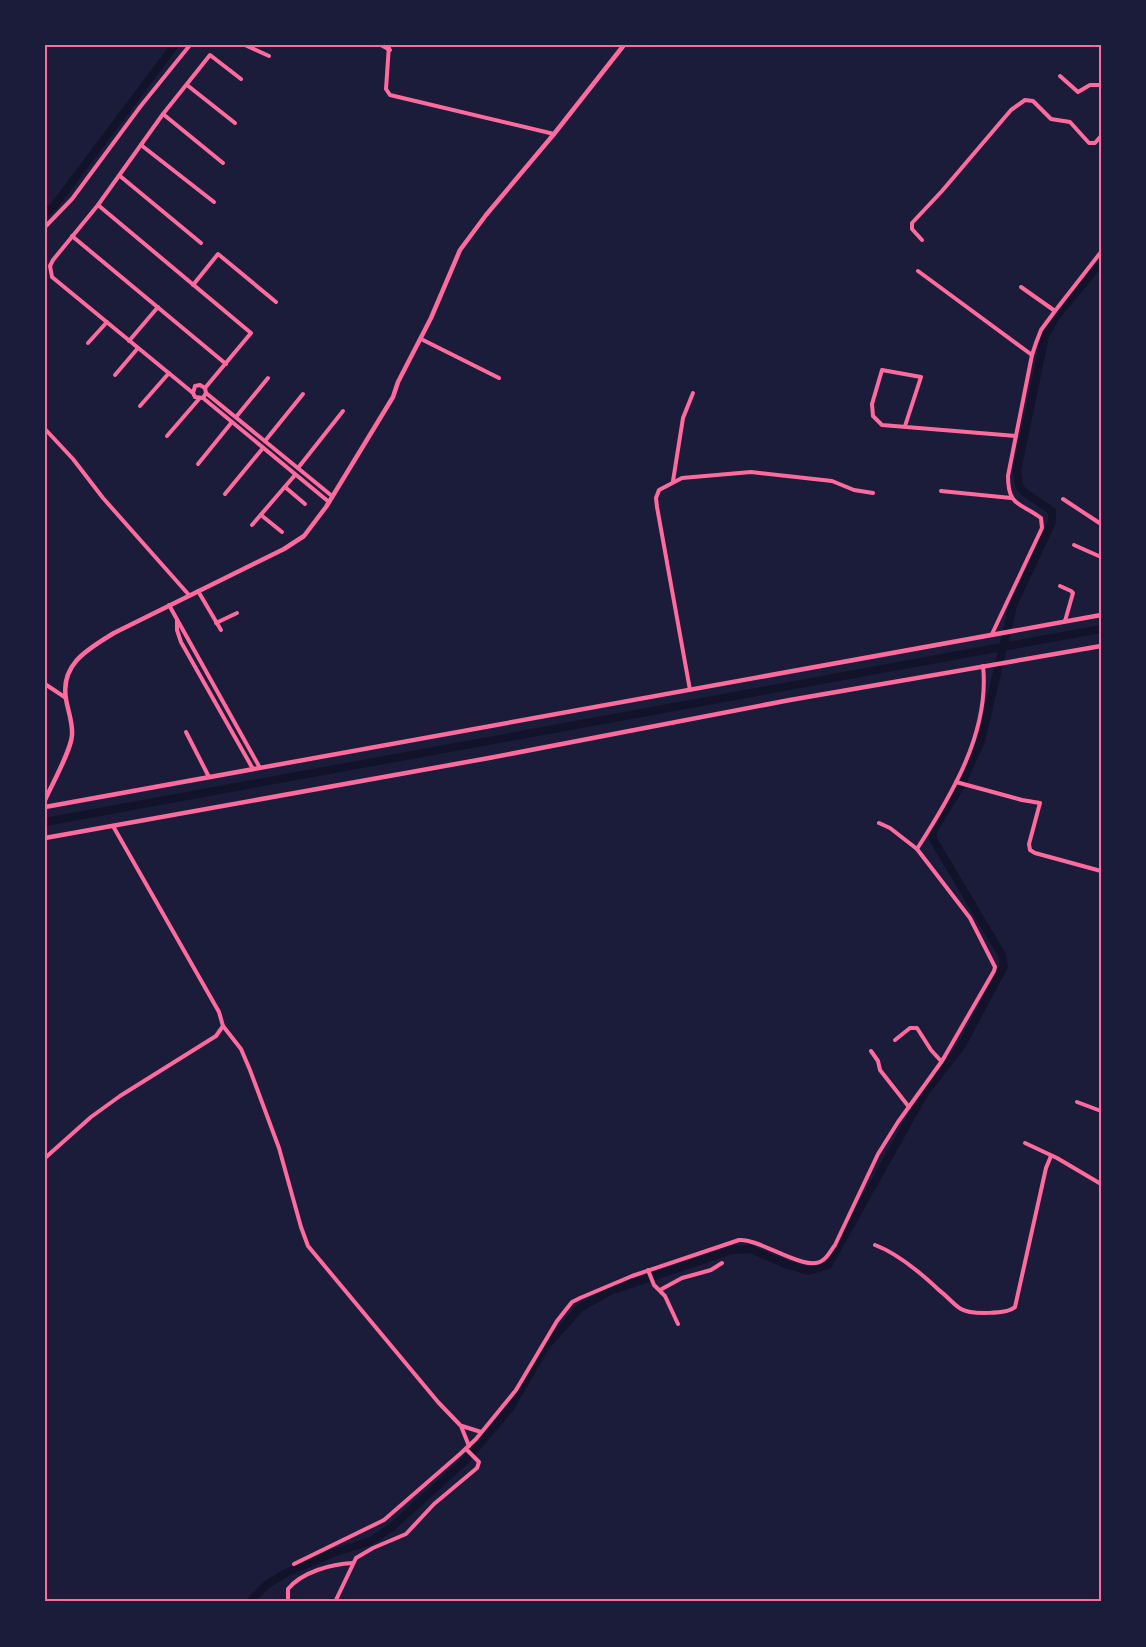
<svg xmlns="http://www.w3.org/2000/svg" width="1146" height="1647" viewBox="0 0 1146 1647" font-family="'DejaVu Sans',sans-serif">
<rect width="100%" height="100%" fill="#1b1b3a"/>
<g fill="none" stroke-linecap="round" stroke-linejoin="round">
<g stroke="#12122b" stroke-width="8">
<path d="M45 214 54 206 175 45"/>
<path d="M45 822 1101 629"/>
<path d="M250 1602 266 1585 286 1573 333 1553 371 1541 392 1527 466 1460 510 1408 546 1346 580 1308 610 1291 732 1250 750 1249 785 1264 809 1271 828 1265 924 1094 962 1045 1004 966 1002 955 933 839V831L959 789 981 741 1013 605 1052 522V511L1024 492 1019 486 1017 471 1045 336 1055 318 1101 262"/>
</g>
<g stroke="#ff6b9d" stroke-width="4">
<path d="M245 45 269 56"/>
<path d="M381 45 390 50"/>
<path d="M389 45 386 89 390 95 554 134"/>
<path d="M1060 76 1078 92 1090 85H1101"/>
<path d="M187 85 235 123"/>
<path d="M163 114 223 163"/>
<path d="M141 145 214 202"/>
<path d="M120 176 201 243"/>
<path d="M98 205 251 333 205 388"/>
<path d="M45 227 72 199 140 107 190 45"/>
<path d="M72 236 226 364"/>
<path d="M922 240 912 229V223L942 191 1011 110 1025 100 1033 101 1051 119 1070 122 1089 143H1095L1101 136"/>
<path d="M918 271 1032 355"/>
<path d="M193 285 218 254 276 302"/>
<path d="M1021 287 1055 311"/>
<path d="M421 339 499 378"/>
<path d="M129 341 158 307"/>
<path d="M88 343 107 322"/>
<path d="M115 375 138 348"/>
<path d="M193 393 195 386 200 385 205 388 206 393 203 398 195 397 193 393 52 277 50 266 53 260 98 205 163 114 210 55 241 79"/>
<path d="M206 393 332 496"/>
<path d="M203 398 329 502"/>
<path d="M140 406 169 373"/>
<path d="M236 417 268 378"/>
<path d="M905 426 921 377 882 370 872 404 873 416 882 425 1016 436"/>
<path d="M45 429 73 459 103 498 189 595"/>
<path d="M167 436 199 399"/>
<path d="M265 441 303 394"/>
<path d="M198 464 232 422"/>
<path d="M298 468 343 411"/>
<path d="M673 481 683 418 693 393"/>
<path d="M285 487 305 504"/>
<path d="M941 491 1011 498"/>
<path d="M225 494 263 448"/>
<path d="M1063 499 1101 524"/>
<path d="M261 515 282 532"/>
<path d="M252 525 295 475"/>
<path d="M1074 545 1101 557"/>
<path d="M1060 586 1071 591 1073 593 1065 621"/>
<path d="M198 591 221 630"/>
<path d="M169 605 260 768"/>
<path d="M177 620V630L181 642 253 769"/>
<path d="M216 623 237 613"/>
<path d="M992 634 1042 528 1041 518C1020 502 1008 507 1008 476L1032 355 1036 343 1041 330 1055 311 1101 252"/>
<path d="M45 684 66 698"/>
<path d="M690 690 657 507 656 498 659 490 682 478 751 472 832 481 854 490 873 493"/>
<path d="M186 732 209 777"/>
<path d="M956 782 1022 800 1040 803 1029 844 1030 850 1035 853 1101 871"/>
<path d="M917 849C951 796 990 732 983 666"/>
<path d="M223 1026 241 1049 250 1070 279 1148 301 1227 308 1246 438 1402 461 1426 469 1446"/>
<path d="M895 1040 910 1028H917L931 1050 941 1061"/>
<path d="M871 1051 878 1061 880 1070 909 1107"/>
<path d="M1077 1102 1101 1111"/>
<path d="M1025 1143 1057 1158 1101 1184"/>
<path d="M45 1158 91 1117 120 1096 216 1036 223 1026 219 1012 113 826"/>
<path d="M875 1245C899 1254 921 1273 940 1291 947 1296 954 1305 961 1309 971 1315 1008 1314 1015 1307L1046 1168 1051 1156"/>
<path d="M648 1270 654 1285 665 1296 678 1324"/>
<path d="M660 1290 682 1278 711 1270 722 1263"/>
<path d="M462 1426 481 1432"/>
<path d="M294 1564 384 1520 460 1454 476 1439 516 1390 557 1321 572 1302 580 1298 632 1276 739 1240C760 1238 807 1274 823 1260 828 1257 831 1250 835 1245L878 1154 898 1122 942 1061 994 971 995 967 970 918 917 849 890 828 879 823"/>
<path d="M288 1602V1589C302 1572 331 1564 353 1563"/>
<path d="M335 1602 356 1558 373 1548 406 1534 434 1504 477 1468 479 1462 466 1449"/>
</g>
<path stroke="#ff6b9d" stroke-width="4.5" d="M45 800C52 784 71 751 72 735 73 723 68 711 66 699 60 664 88 649 114 633L284 549 304 536 326 507 393 397 398 382 431 318 460 250 486 215 554 134 624 45"/>
<g stroke="#ff6b9d" stroke-width="4.5">
<path d="M45 807 1101 615"/>
<path d="M45 838 489 758 790 700 1101 646"/>
</g>
</g>
<rect width="1146" height="1647" fill="none" stroke="#1b1b3a" stroke-width="93"/>
<rect x="46" y="46" width="1054" height="1554" fill="none" stroke="#ff6b9d" stroke-width="2"/>
</svg>
